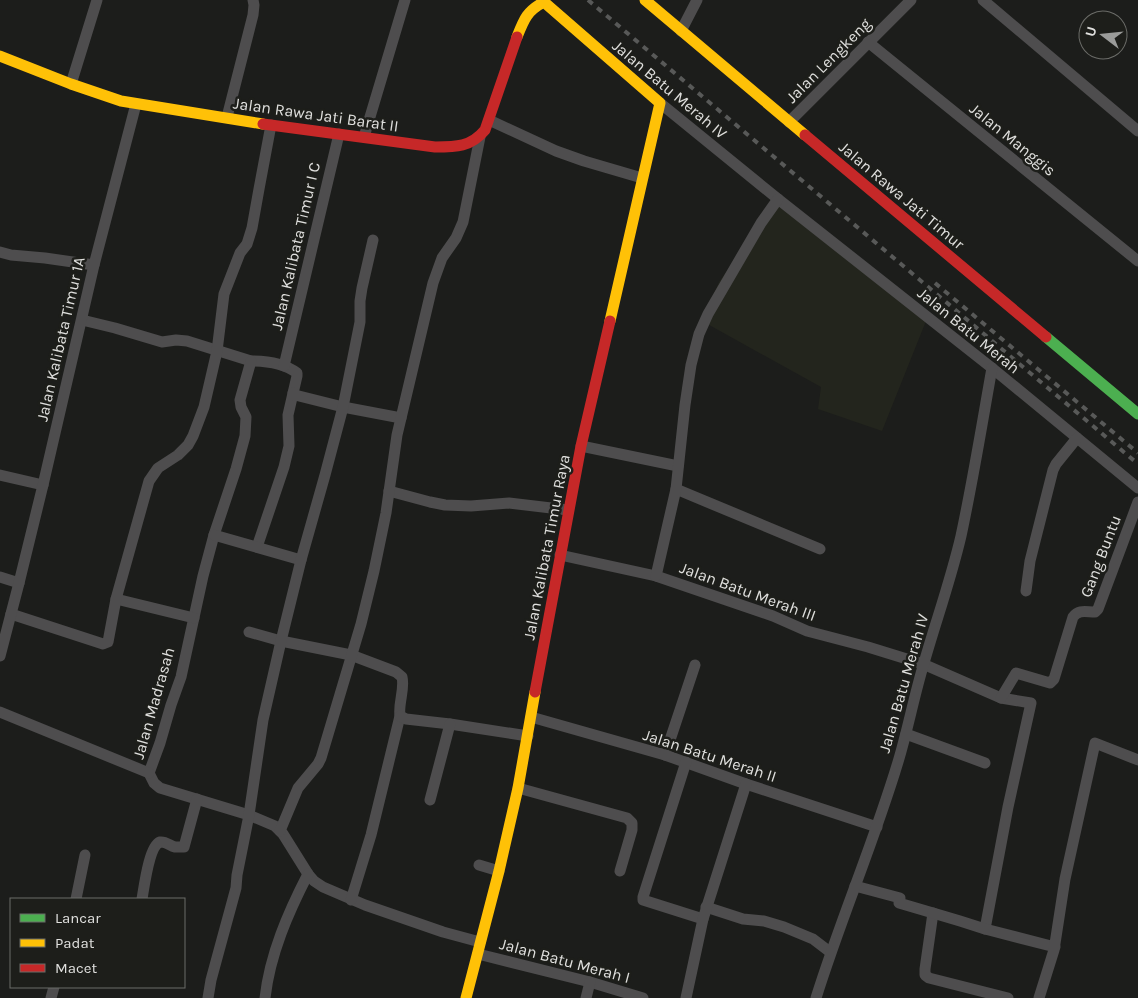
<svg xmlns="http://www.w3.org/2000/svg" width="1138" height="998" viewBox="0 0 1138 998" font-family="Karla,sans-serif">
<rect width="100%" height="100%" fill="#1c1d1b"/>
<path fill="#23251d" d="M779 197 928 316 882 431 818 409 821 387 702 321 719 282Z"/>
<g fill="none" stroke-linecap="round" stroke-linejoin="round">
<g stroke="#4e4d4e" stroke-width="11">
<path d="M983 0 1138 131"/>
<path d="M681 31 697 0"/>
<path d="M868 42 1138 261"/>
<path d="M71 84 97 0"/>
<path d="M660 103 778 199 992 368 1138 488"/>
<path d="M227 117 253 15 254 5 253 0"/>
<path d="M489 120 556 151 584 161 642 178"/>
<path d="M789 122 911 0"/>
<path d="M364 137 405 0"/>
<path d="M0 252 11 255 45 258 94 265"/>
<path d="M82 320 115 328 162 342 176 340 187 341 251 361C266 361 285 364 297 373V376L288 415 289 446 284 467 257 547"/>
<path d="M251 361 240 400 241 407 246 417 245 436 236 469 214 535 203 576 181 677 171 705 160 743 149 773 154 783 160 788 249 815 275 826 283 834 308 874 314 881 323 887 365 905 443 932 480 942"/>
<path d="M284 366 339 134"/>
<path d="M293 393 295 395 343 407 401 418"/>
<path d="M581 446 678 466"/>
<path d="M0 475 43 485"/>
<path d="M676 489 820 549"/>
<path d="M389 491 430 502 445 505 471 506 509 503 568 510"/>
<path d="M214 535 301 560"/>
<path d="M560 555 656 576 773 616 807 631 868 647 923 664 1001 698 1031 703 1008 807 985 929"/>
<path d="M656 576 676 489 685 405 691 365 699 334 708 314 761 223 778 199"/>
<path d="M0 577 19 583"/>
<path d="M1026 591 1030 561 1053 470 1056 464 1077 438"/>
<path d="M116 599 194 618"/>
<path d="M11 614 100 643 103 644 108 642 116 599 149 481 158 468 178 455 188 445 193 436 204 407 217 351 224 294 240 253 247 244 252 228 259 189 271 125"/>
<path d="M249 632 281 641 351 655 396 672 402 677C405 690 398 703 400 716L371 835 351 900"/>
<path d="M0 656 19 583 43 485 94 265 136 104"/>
<path d="M1001 698 1016 673 1050 683 1054 679 1073 617C1079 609 1086 612 1095 612L1098 609 1138 502"/>
<path d="M0 712 149 773"/>
<path d="M400 716 406 719 450 724 528 736"/>
<path d="M531 717 665 755 746 784 877 827"/>
<path d="M906 734 985 763"/>
<path d="M665 755 695 665"/>
<path d="M686 762 643 897V900L703 919"/>
<path d="M518 788 627 818 632 823V830L620 871"/>
<path d="M430 800 450 724"/>
<path d="M280 831 298 788 318 764 321 758 361 624 374 571 386 513 397 435 433 283 442 258 456 238 463 222 480 137"/>
<path d="M479 865 499 871"/>
<path d="M855 886 900 898 899 903 933 913 925 969V975L929 978 1008 998"/>
<path d="M76 899 85 855"/>
<path d="M142 899C144 888 149 846 160 842 166 841 170 846 175 847 178 847 181 847 184 847L197 799"/>
<path d="M706 907 743 919 764 921 784 927 813 939 830 952"/>
<path d="M933 913 960 921 985 929 1055 947"/>
<path d="M478 954 590 982 643 998"/>
<path d="M51 998 54 987"/>
<path d="M208 998 211 980 236 888 237 875 249 815 263 720 281 641 301 560 325 475 343 407 360 322V301L362 288 373 240"/>
<path d="M265 998C270 954 288 913 308 874"/>
<path d="M586 998 590 982"/>
<path d="M686 998 703 919 746 784"/>
<path d="M816 998C841 918 874 842 898 762 908 729 914 696 924 663 936 621 951 579 961 536 973 480 982 424 992 368"/>
<path d="M1039 998 1054 950 1065 879 1095 743 1138 760"/>
</g>
<path stroke="#4caf50" stroke-width="11" d="M1046 337 1138 414"/>
<g stroke="#ffc107" stroke-width="11">
<path d="M645 0 805 135"/>
<path d="M517 37C524 19 527 11 544 2L660 103 610 321"/>
<path d="M0 56 71 84 121 101 263 124"/>
<path d="M466 998 499 871 518 788 535 692"/>
</g>
<g stroke="#c62828" stroke-width="11">
<path d="M263 124 435 147C456 147 471 147 485 130L517 37"/>
<path d="M805 135 1046 337"/>
<path d="M535 692 581 446 610 321"/>
</g>
<g stroke="#585958" stroke-width="4" stroke-dasharray="6 6" stroke-linecap="butt">
<path d="M588 0 1138 464"/>
<path d="M935 283 1138 453"/>
</g>
</g>
<g text-anchor="middle" stroke-width="5" stroke-linejoin="round" paint-order="stroke">
<g font-size="16" fill="#e0e0de" stroke="#1d1e1a">
<text transform="translate(828 60) rotate(-45)" y="6">Jalan Lengkeng</text>
<text transform="translate(670 89) rotate(40)" y="6">Jalan Batu Merah IV</text>
<text transform="translate(316 114) rotate(8)" y="6">Jalan Rawa Jati Barat II</text>
<text transform="translate(1013 139) rotate(39)" y="6">Jalan Manggis</text>
<text transform="translate(902 195) rotate(40)" y="6">Jalan Rawa Jati Timur</text>
<text transform="translate(295 246) rotate(-77)" y="6">Jalan Kalibata Timur I C</text>
<text transform="translate(969 330) rotate(39)" y="6">Jalan Batu Merah</text>
<text transform="translate(60 339) rotate(-77)" y="6">Jalan Kalibata Timur 1A</text>
<text transform="translate(546 547) rotate(-79)" y="6">Jalan Kalibata Timur Raya</text>
<text transform="translate(1100 556) rotate(-69)" y="6">Gang Buntu</text>
<text transform="translate(748 591) rotate(20)" y="6">Jalan Batu Merah III</text>
<text transform="translate(903 683) rotate(-74)" y="6">Jalan Batu Merah IV</text>
<text transform="translate(153 703) rotate(-74)" y="6">Jalan Madrasah</text>
<text transform="translate(710 755) rotate(18)" y="6">Jalan Batu Merah II</text>
<text transform="translate(565 960) rotate(15)" y="6">Jalan Batu Merah I</text>
</g>
</g>
<rect x="10" y="898" width="175" height="90" fill="#1d1e1a" stroke="#6b6c68"/>
<rect x="20" y="914" width="25" height="8" fill="#4caf50" stroke="#6b6c68"/>
<text x="55" y="923" font-size="15" fill="#e0e0de">Lancar</text>
<rect x="20" y="939" width="25" height="8" fill="#ffc107" stroke="#6b6c68"/>
<text x="55" y="948" font-size="15" fill="#e0e0de">Padat</text>
<rect x="20" y="964" width="25" height="8" fill="#c62828" stroke="#6b6c68"/>
<text x="55" y="973" font-size="15" fill="#e0e0de">Macet</text>
<g transform="translate(1103 35) rotate(286)"><circle r="24" fill="#1d1e1a" stroke="#6b6c68"/>
<path d="M0-4L9 19L0 12L-9 19Z" fill="#9b9c9a"/>
<text y="-8" font-size="14" font-weight="bold" text-anchor="middle" fill="#e0e0de">U</text>
</g>
</svg>
